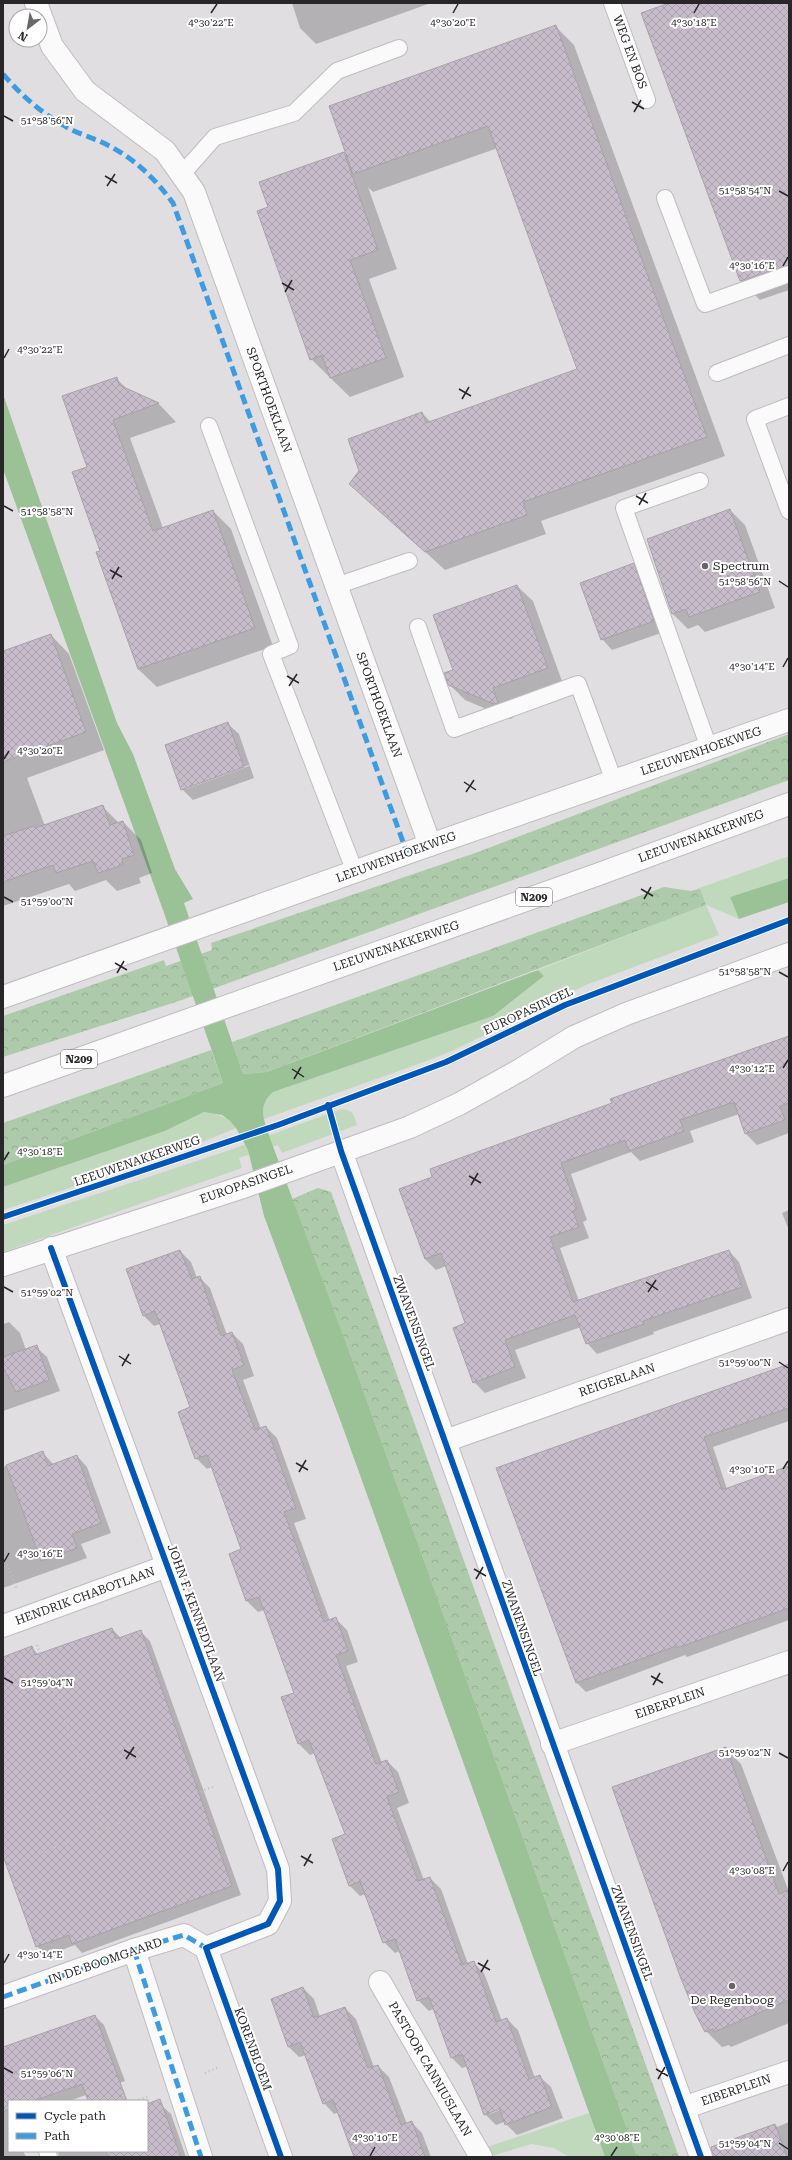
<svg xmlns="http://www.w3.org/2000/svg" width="792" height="2160" viewBox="0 0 792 2160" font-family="'Roboto Serif',serif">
<defs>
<pattern id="forest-crowns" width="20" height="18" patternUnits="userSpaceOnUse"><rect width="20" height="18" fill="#adcbaa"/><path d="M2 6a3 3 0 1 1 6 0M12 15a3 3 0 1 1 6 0" fill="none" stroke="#95ae92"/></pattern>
<pattern id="building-cross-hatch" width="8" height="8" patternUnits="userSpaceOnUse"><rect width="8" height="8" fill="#c7bcca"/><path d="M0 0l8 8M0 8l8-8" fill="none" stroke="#aba1ae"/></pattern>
</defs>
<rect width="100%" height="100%" fill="#e1dee2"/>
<g fill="#c0d9bd">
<path d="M789 856V878L730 897 739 919 706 905 719 935 586 985 452 1051 424 1062 264 1119C262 1107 264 1100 273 1092L493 1016 544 976 538 970 705 905 691 891Z"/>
<path d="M341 1109C353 1110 354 1114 357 1125L282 1153 278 1145 239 1158 242 1168 3 1252V1225L227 1151Z"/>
<path d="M204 1112C218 1114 227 1116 236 1128L176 1153 3 1210V1187L165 1131Z"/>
<path d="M589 2113 605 2157H569L554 2148 531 2144 492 2156 487 2147Z"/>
</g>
<g fill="url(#forest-crowns)">
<path d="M789 734V780L179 1001 3 1057V1016L164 960 166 966 212 950 211 943 478 852Z"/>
<path d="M664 887 691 891 700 889 706 905 267 1072 243 1074 232 1042Z"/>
<path d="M211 1050 223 1083 3 1165V1123Z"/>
<path d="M318 1188 331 1192 679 2157H637L352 1359 292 1199Z"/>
</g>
<g fill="#9bc196">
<path d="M3 394 117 723 133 754 175 869 193 899 184 903 243 1074 267 1072 538 970 544 976 493 1016 273 1092C256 1107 265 1122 271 1141L352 1359 637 2157H605L342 1425 264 1216 248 1150 236 1128 230 1121 222 1115 204 1112 165 1131 3 1187V1165L223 1083 163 910 3 469Z"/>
<path d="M789 878V902L739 919 730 897Z"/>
</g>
<g fill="#0003" fill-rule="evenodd">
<path d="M292 3H431L316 44 300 28Z"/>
<path d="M672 3H789V290L760 300 741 281 643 14Z"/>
<path d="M555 26 574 45 725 456 541 521 546 534 445 570 351 484 422 413 431 422 578 370 498 148 373 192 368 187 397 269 369 279 404 377 350 397 311 359 270 207 343 153 349 159Z"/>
<path d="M116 378 128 390 159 404 176 422 130 438 163 528 213 511 231 529 273 646 157 687 138 669 97 553 101 552 88 468Z"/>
<path d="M730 510 745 525 775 608 705 632 698 625 688 629 673 614Z"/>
<path d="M633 564 644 575 664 632 612 650 602 639Z"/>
<path d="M517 586 533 601 563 684 508 704 513 718 510 719 465 700 449 684 454 670Z"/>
<path d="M51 635 69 654 104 750 27 778 45 826 103 807 119 823 123 822 141 840 152 873 139 878 141 883 117 891 106 880 75 891 69 884 3 906V652Z"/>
<path d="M228 724 239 734 254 778 193 800 182 789ZM249 765V766L186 789V787Z"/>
<path d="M789 1036V1133L757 1145 746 1134 739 1114 690 1131 694 1142 640 1161 631 1152 571 1174 587 1220 583 1222 589 1238 560 1248 579 1301 729 1251 739 1262 752 1298 653 1332 654 1334 597 1354 587 1343 581 1327 515 1350 526 1378 485 1393 474 1382 467 1324 446 1266 436 1270 425 1259 401 1189Z"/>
<path d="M789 1210V1230L782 1213Z"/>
<path d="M180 1251 191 1262 197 1278 199 1277 210 1288 227 1335 232 1333 243 1344 254 1376 243 1380 261 1429 266 1427 277 1438 306 1519 294 1523 330 1621 336 1619 347 1630 358 1662 346 1666 382 1763 387 1761 398 1772 409 1803 397 1808 424 1880 430 1878 441 1889 468 1964 473 1962 484 1973 502 2021 507 2019 518 2030 535 2078 540 2077 551 2087 563 2118 517 2135 504 2122 496 2125 485 2114 468 2066 462 2068 452 2058 434 2009 429 2011 418 2000 400 1951 395 1953 384 1942 366 1894 360 1896 349 1885 347 1835 315 1753 310 1755 299 1744 282 1698 295 1693 264 1610 258 1612 247 1601 230 1554 242 1550 212 1467 207 1469 196 1458 191 1408 160 1324 154 1326 143 1315ZM504 2106 505 2108 490 2114V2112Z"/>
<path d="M9 1322 20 1333 26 1350 36 1347 47 1357 60 1391 3 1411V1324Z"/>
<path d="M789 1365V1421L713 1447 727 1489 789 1467V1620L687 1657 685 1655 586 1692 577 1683 498 1469Z"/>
<path d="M42 1452 54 1465 77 1456 87 1467 111 1533 81 1544 87 1558 3 1588V1467Z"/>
<path d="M112 1629 121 1638 140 1631 150 1641 241 1895 82 1953 75 1945 46 1956 37 1946 3 1854V1658L32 1648 39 1655Z"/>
<path d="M725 1748 741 1764 789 1892V2023L731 2047 729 2045 722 2047 706 2031Z"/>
<path d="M303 1988 314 1999 320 2017 345 2008 356 2019 374 2067 378 2066 389 2077 407 2124 411 2122 422 2133 431 2157H355L339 2112 334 2114 324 2103 306 2055 299 2057 288 2046Z"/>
<path d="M95 2016 104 2025 125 2081 69 2101H9V2151H23L26 2157H3V2049Z"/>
<path d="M161 2105 171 2114 186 2157H59L58 2152 62 2151H147V2112Z"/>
<path d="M789 2122V2157H745L775 2125 777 2127Z"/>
</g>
<g fill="url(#building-cross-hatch)" stroke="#a6a3a7">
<path d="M669 3H789V265L740 281 641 13Z"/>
<path d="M556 25 707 437 523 502 527 515 425 552 349 484 359 471 348 439 422 412 426 423 577 369 488 126 353 174 329 106Z"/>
<path d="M344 152 378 250 350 260 386 358 330 378 322 355 310 360 257 211 268 207 259 182Z"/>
<path d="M117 377 119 385 159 403 113 420 153 531 213 510 255 628 138 669 96 552 100 551 72 472 87 467 62 396Z"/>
<path d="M730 509 760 592 689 617 686 609 672 614 647 539Z"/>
<path d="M634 563 654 621 601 640 580 583Z"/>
<path d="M517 585 548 668 493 688 498 703 494 704 448 685 444 673 453 670 433 615Z"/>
<path d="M51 634 86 732 3 762V651Z"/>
<path d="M228 722 244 767 181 790 165 745Z"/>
<path d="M103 805 110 825 123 821 134 855 122 859 123 865 98 873 93 861 56 873 53 865 3 882V836L34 826 35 828Z"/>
<path d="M789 1036V1103L780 1106 785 1120 745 1134 734 1102 680 1120 684 1131 629 1151 625 1140 561 1163 577 1209 573 1211 579 1227 550 1237 573 1302 729 1250 742 1287 643 1321 644 1324 586 1344 575 1315 505 1340 515 1367 473 1383 453 1328 465 1323 441 1253 425 1259 399 1189 432 1177 430 1169 612 1103 610 1099Z"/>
<path d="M180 1250 192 1279 200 1276 221 1336 232 1332 244 1365 232 1370 255 1430 266 1426 296 1508 284 1512 324 1622 336 1617 348 1651 336 1655 376 1764 387 1760 399 1792 387 1797 418 1881 430 1877 462 1965 474 1961 496 2022 507 2018 529 2079 540 2075 552 2107 505 2125 500 2109 484 2115 462 2054 451 2058 429 1997 417 2001 395 1939 383 1943 360 1881 349 1886 332 1839 345 1834 309 1740 298 1744 281 1697 294 1693 259 1597 246 1601 229 1554 241 1549 207 1455 195 1459 178 1412 190 1407 155 1311 143 1316 126 1269Z"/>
<path d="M37 1345 49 1380 16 1392 3 1367V1357Z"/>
<path d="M789 1364V1408L704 1437 722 1490 789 1466V1608L677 1648 676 1646 576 1683 496 1468Z"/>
<path d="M43 1451 48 1466 77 1455 101 1523 72 1534 77 1548 41 1561 6 1465Z"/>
<path d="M112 1628 116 1639 141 1630 232 1886 72 1944 69 1935 36 1947 3 1856V1657L32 1646 35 1655Z"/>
<path d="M726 1747 779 1894 789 1890V2000L714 2032 713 2029 705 2032 695 2013 680 1976 612 1787Z"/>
<path d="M303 1987 314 2018 345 2007 368 2068 378 2065 401 2125 412 2121 425 2157H354L333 2100 323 2104 300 2042 288 2047 271 1999Z"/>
<path d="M95 2015 127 2101H88L82 2084 33 2101H9V2109L3 2112V2047Z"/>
<path d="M160 2099 181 2157H108L106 2151H147V2104Z"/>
<path d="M775 2124 787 2157H713L711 2147Z"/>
</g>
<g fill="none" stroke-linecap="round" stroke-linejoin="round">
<defs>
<g id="service">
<path d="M612 3 647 100"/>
<path d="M182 174 215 137 294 113 337 71 399 48"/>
<path d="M665 198 705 304 789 274"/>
<path d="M717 373 789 345"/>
<path d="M789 406 755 419 789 511"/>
<path d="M209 426 290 646 271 654 355 872"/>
<path d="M700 481 624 508 709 748"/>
<path d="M336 586 409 561"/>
<path d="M418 627 454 729 578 684 614 781"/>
<path d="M47 2151 49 2157"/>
</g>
<g id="pedestrian">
<path d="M134 1950 201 2157"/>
<path d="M3 1997 134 1950 184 1935 206 1948"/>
</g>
<g id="minor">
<path d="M341 1151 701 2157"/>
<path d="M51 1248 278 1869 280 1901 268 1924 206 1948 281 2157"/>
<path d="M3 1265 246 1186 410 1127 459 1104 520 1070 574 1037 626 1014 789 954"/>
<path d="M445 1441 789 1319"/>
<path d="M3 1626 167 1566"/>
<path d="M552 1744 789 1662"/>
<path d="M380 1982 481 2157"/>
<path d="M683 2108 789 2072"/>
</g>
<g id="tertiary">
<path d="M36 3 52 46 85 91 165 151 194 192 430 845"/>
<path d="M3 997 407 853 789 720"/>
</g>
<path id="primary" d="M3 1086 599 874 789 804"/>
</defs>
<use href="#service" stroke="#bfbcc0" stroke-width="18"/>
<use href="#pedestrian" stroke="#bfbcc0" stroke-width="24"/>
<use href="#minor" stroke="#bfbcc0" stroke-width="24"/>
<use href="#tertiary" stroke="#bfbcc0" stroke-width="24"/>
<use href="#primary" stroke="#bfbcc0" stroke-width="24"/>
<g stroke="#bfbebf" stroke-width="2.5" stroke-dasharray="1 3" stroke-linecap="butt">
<path d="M3 1553 17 1590"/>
<path d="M37 1645 105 1828"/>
<path d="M3 1868 215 1786"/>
<path d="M205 2073 217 2068"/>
<path d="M135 2101 149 2096"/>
</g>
<use href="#service" stroke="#fafafb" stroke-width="16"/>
<use href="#pedestrian" stroke="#fafafb" stroke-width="22"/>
<use href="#minor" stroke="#fafafb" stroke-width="22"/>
<use href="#tertiary" stroke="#fafafb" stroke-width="22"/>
<use href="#primary" stroke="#fafafb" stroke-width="22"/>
<g stroke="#3d9ce1" stroke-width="5" stroke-dasharray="10 5" stroke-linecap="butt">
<path d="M3 74C20 94 40 112 63 125 74 132 87 136 99 141 131 155 153 176 173 203L407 853"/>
<path d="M134 1950 201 2157"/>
<path d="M3 1997 134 1950 184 1935 206 1948"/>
</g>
<defs>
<g id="cycleway">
<path d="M328 1105 341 1151 701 2157"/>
<path d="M3 1217 278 1125 446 1062 565 1005 789 920"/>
<path d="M51 1248 278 1869 280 1901 268 1924 206 1948 281 2157"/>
</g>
</defs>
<use href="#cycleway" stroke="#fff" stroke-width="8"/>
<use href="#cycleway" stroke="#0057b8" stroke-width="6"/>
</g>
<path fill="none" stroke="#282629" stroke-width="1.5" d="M211 13 217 4M453 13 458 4M694 13 699 4M632 102 644 109M634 112 641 100M4 116 13 121M105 176 117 183M107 186 115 174M779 191 788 196M783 266 788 257M282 283 294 290M285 292 292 280M4 358 9 349M459 389 471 396M462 399 469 387M636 496 648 503M639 505 646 493M4 506 13 511M110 570 122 577M112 579 119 567M779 581 788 587M783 667 788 658M287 676 299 683M289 686 297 674M4 759 9 751M464 782 476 790M466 792 474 780M641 889 653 896M4 897 13 902M644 899 651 887M115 963 127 970M779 972 788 977M117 973 124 961M783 1068 788 1060M292 1069 304 1077M294 1079 301 1067M4 1160 9 1152M469 1176 481 1183M471 1185 478 1173M646 1282 658 1290M4 1287 13 1292M648 1292 656 1280M119 1356 131 1364M779 1362 788 1368M122 1366 129 1354M296 1463 308 1470M783 1469 788 1461M299 1472 306 1460M4 1562 9 1553M474 1569 486 1576M476 1579 483 1567M651 1676 663 1683M4 1678 13 1683M653 1685 660 1673M124 1750 136 1757M779 1753 788 1758M126 1759 134 1747M301 1856 313 1863M304 1866 311 1854M783 1871 788 1862M4 1963 9 1954M478 1963 490 1970M481 1972 488 1960M4 2068 13 2073M656 2069 668 2076M658 2079 665 2067M779 2143 788 2149M370 2156 375 2147M611 2156 617 2147"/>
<g fill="#69666a" stroke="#fff" stroke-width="1.5">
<circle cx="705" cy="566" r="4"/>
<circle cx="732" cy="1986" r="4"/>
</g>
<g text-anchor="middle" stroke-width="4" stroke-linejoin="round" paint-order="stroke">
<g fill="#fff" stroke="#686769" stroke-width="1">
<rect x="516" y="888" width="36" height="18" rx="3"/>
<rect x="61" y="1050" width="36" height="18" rx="3"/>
</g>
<g font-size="11" font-weight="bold" fill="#282629">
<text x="534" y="901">N209</text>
<text x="79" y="1063">N209</text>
</g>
<g font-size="12" fill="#282629" stroke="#fff">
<text transform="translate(630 52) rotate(70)" y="4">WEG EN BOS</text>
<text transform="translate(269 400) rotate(70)" y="4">SPORTHOEKLAAN</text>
<text transform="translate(379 705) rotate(70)" y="4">SPORTHOEKLAAN</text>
<text transform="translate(701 751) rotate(-19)" y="4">LEEUWENHOEKWEG</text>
<text transform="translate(701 836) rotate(-20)" y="4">LEEUWENAKKERWEG</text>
<text transform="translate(396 857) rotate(-20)" y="4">LEEUWENHOEKWEG</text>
<text transform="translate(396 946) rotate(-19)" y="4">LEEUWENAKKERWEG</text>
<text transform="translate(528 1011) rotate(-25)" y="4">EUROPASINGEL</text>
<text transform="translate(137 1161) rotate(-19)" y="4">LEEUWENAKKERWEG</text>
<text transform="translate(246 1184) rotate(-19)" y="4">EUROPASINGEL</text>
<text transform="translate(414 1323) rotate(70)" y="4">ZWANENSINGEL</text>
<text transform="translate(617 1380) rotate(-19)" y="4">REIGERLAAN</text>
<text transform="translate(85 1596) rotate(-20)" y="4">HENDRIK CHABOTLAAN</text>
<text transform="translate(196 1613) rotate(70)" y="4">JOHN F. KENNEDYLAAN</text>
<text transform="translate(522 1628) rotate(71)" y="4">ZWANENSINGEL</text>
<text transform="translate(670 1703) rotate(-19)" y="4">EIBERPLEIN</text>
<text transform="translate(632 1933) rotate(70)" y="4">ZWANENSINGEL</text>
<text transform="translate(105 1961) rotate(-19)" y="4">IN DE BOOMGAARD</text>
<text transform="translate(253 2049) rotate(70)" y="4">KORENBLOEM</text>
<text transform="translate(430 2069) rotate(60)" y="4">PASTOOR CANNIUSLAAN</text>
<text transform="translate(736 2090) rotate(-19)" y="4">EIBERPLEIN</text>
</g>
<g font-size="12" fill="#282629" stroke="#fff" text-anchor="start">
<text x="713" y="570">Spectrum</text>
<text x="732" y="2004" text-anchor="middle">De Regenboog</text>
</g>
</g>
<g font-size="10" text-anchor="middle" fill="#282629" stroke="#fff" stroke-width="4" stroke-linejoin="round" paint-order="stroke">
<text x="211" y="26">4°30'22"E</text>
<text x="453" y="26">4°30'20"E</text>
<text x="694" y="26">4°30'18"E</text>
<text x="47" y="124">51°58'56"N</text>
<text x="745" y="194">51°58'54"N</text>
<text x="752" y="269">4°30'16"E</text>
<text x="40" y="353">4°30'22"E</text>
<text x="47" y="515">51°58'58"N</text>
<text x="745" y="585">51°58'56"N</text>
<text x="752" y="670">4°30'14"E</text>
<text x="40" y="754">4°30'20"E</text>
<text x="47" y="905">51°59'00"N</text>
<text x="745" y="975">51°58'58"N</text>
<text x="752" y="1072">4°30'12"E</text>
<text x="40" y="1155">4°30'18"E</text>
<text x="47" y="1296">51°59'02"N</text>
<text x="745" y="1366">51°59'00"N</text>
<text x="752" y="1473">4°30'10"E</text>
<text x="40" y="1557">4°30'16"E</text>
<text x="47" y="1686">51°59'04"N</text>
<text x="745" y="1756">51°59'02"N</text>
<text x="752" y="1874">4°30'08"E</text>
<text x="40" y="1958">4°30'14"E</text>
<text x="47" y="2077">51°59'06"N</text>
<text x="375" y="2141">4°30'10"E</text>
<text x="617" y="2141">4°30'08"E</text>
<text x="745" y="2147">51°59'04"N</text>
</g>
<rect width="792" height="2160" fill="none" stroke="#282629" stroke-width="8"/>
<rect x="8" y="2100" width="140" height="52" fill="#ffffff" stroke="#a9a8a9"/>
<rect x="16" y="2113" width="20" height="6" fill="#0057b8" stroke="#a9a8a9"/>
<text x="44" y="2120" font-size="12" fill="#282629">Cycle path</text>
<rect x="16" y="2133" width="20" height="6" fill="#3d9ce1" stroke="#a9a8a9"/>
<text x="44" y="2140" font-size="12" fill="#282629">Path</text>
<g transform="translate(28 28) rotate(211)"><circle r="19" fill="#ffffff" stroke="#a9a8a9"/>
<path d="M0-3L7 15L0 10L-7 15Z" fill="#69666a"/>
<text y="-6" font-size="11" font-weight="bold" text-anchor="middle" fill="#282629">N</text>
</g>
</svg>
